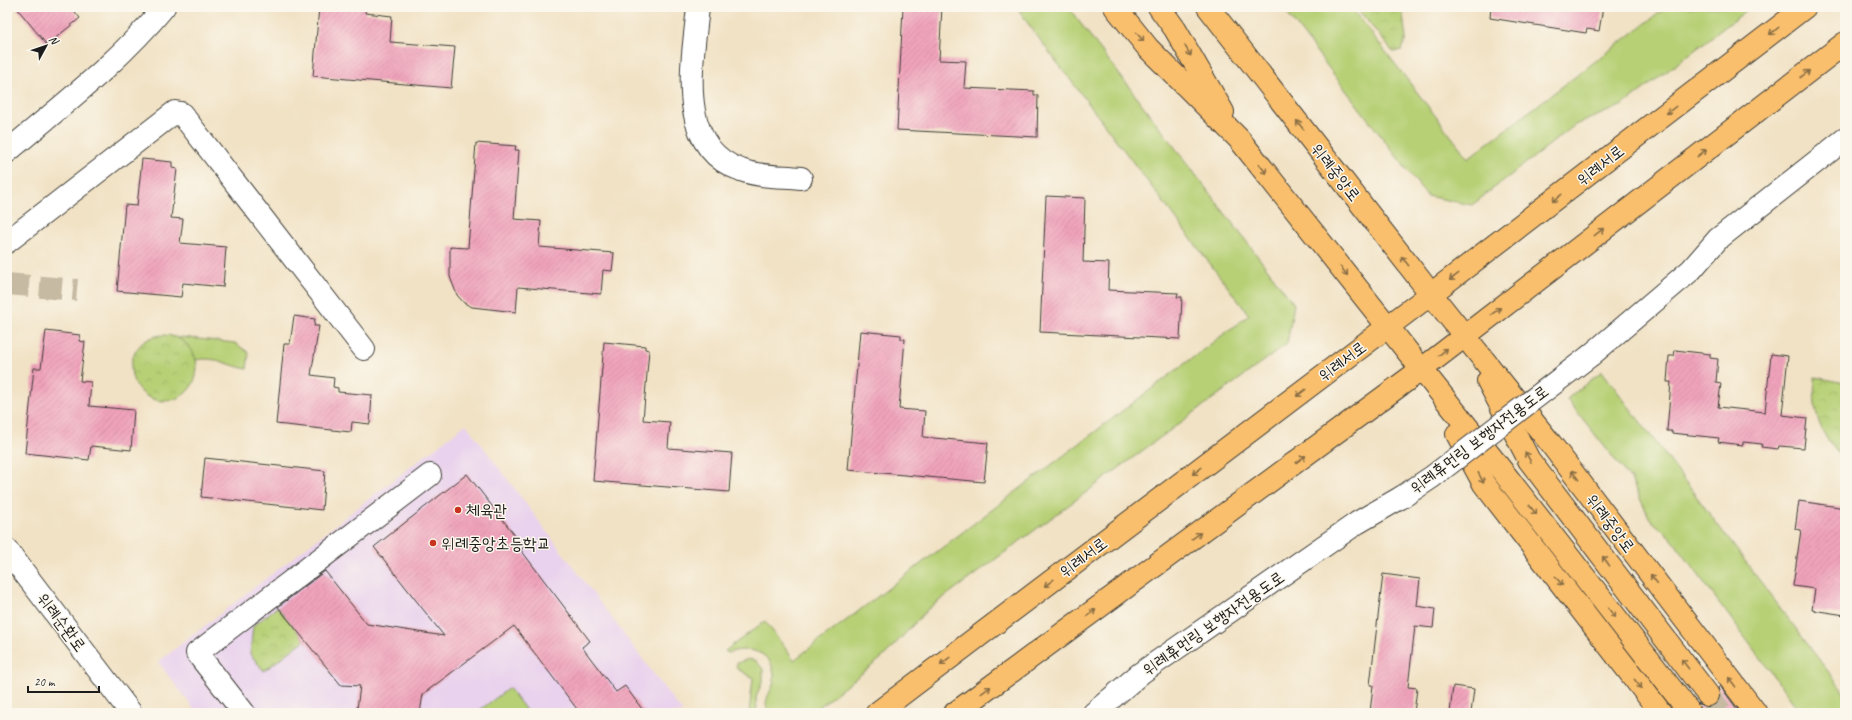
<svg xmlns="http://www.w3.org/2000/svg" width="1852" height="720" viewBox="0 0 1852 720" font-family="Caveat,'Poor Story',sans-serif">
<defs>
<pattern id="park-crowns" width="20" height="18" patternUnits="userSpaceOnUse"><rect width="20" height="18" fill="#b7d076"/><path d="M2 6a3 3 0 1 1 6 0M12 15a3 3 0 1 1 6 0" fill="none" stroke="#9db266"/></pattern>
<pattern id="building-hatch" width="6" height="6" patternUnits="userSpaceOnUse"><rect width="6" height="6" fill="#f0a3bb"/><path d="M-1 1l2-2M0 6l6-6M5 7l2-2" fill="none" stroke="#cd8ca0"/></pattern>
</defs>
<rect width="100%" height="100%" fill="#fbf7ec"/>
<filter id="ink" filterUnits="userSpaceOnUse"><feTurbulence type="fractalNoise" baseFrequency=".025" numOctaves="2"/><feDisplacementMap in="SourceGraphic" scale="8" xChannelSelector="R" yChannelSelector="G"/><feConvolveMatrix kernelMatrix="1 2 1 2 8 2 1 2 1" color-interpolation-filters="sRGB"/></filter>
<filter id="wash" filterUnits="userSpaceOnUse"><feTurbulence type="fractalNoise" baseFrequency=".012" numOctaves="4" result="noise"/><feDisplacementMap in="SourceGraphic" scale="16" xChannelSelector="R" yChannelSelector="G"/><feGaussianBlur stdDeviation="0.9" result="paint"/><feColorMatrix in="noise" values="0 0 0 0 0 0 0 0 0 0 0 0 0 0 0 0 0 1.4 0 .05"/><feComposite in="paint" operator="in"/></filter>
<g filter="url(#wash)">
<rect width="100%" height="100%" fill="#f1e2c5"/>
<path fill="#e9d2ed" d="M466 424 683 713H197L158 662Z"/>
<g fill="#b7d076" stroke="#6a7649">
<path d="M1017 7H1068L1294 304 1287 344 928 609 883 657 811 713H769C761 701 772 692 774 681 776 652 750 645 728 653L725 651 765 621 794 660 1249 315 1031 28Z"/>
<path d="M1282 7H1351L1468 158 1667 7H1751L1623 105 1575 125 1472 205 1427 196Z"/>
<path d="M180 337 235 343 249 353 247 369C226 365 217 356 195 360L187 346 179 339Z"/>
<path d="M1602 371 1845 694V713H1801L1671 538 1650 519 1631 480 1567 399Z"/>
<path d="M749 659 756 661 763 669V680L756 697 757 713H749L753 678 736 668 737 663Z"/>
<path d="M509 688 528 713H476Z"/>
</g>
<g fill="url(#park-crowns)" stroke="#6a7649">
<path d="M1356 7H1402L1406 39 1402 50 1393 52Z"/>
<circle cx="164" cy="368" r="33"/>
<path d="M1815 377 1845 383V460C1819 436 1812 411 1815 377Z"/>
<path d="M277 607 305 640 264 671 250 654 253 626Z"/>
</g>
<g id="blocks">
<g fill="url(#building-hatch)">
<path d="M16 7H71L80 18 47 45Z"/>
<path d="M319 7H366L365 13 392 16 390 42 455 47 451 88 313 76Z"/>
<path d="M903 7H942L939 60 966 61 964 88 1034 91V95H1038L1037 137 897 130Z"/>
<path d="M1491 7H1603L1599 31 1587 29 1586 33 1490 18Z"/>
<path d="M476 143 516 146 515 150H519L514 219 541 221 539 247 614 253 612 271 603 270 601 294 518 287 516 312 472 307 464 303 457 295 450 277V247L468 248Z"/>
<path d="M142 159 172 162V168L177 169 171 218 183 219 180 243 226 247 223 287 183 283 181 297 117 291 125 205 137 206Z"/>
<path d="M1046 196 1085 198 1083 262 1109 263 1108 290 1178 293 1177 297H1182L1180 339 1040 332Z"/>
<path d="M294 316 315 319 314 326H319L311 375 334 378 333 387 338 388V392L372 395 370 424 352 422 351 432 276 424 284 344H290Z"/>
<path d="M46 331 80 335 79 341 85 342 80 381 91 382 89 406 134 410 131 450 91 446 89 460 25 453 34 368H41Z"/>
<path d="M860 331 901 335V339H905L899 409 925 411 923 437 988 443 984 482 848 470Z"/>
<path d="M604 342 645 346V349L649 350 643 420 670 422 668 448 732 453 729 492 593 481Z"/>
<path d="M1675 350 1710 354V358L1718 359 1716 382 1721 383 1718 407 1765 412 1771 354 1788 356 1782 415 1807 418 1804 448 1779 446 1778 449 1761 447 1762 444 1743 442V445L1718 442 1719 438 1671 433 1672 431H1667L1671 382H1667L1669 356H1674Z"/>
<path d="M205 458 325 471 322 510 201 497Z"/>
<path d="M467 474 524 547 521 550 590 641 582 647 616 692 625 686 645 713H580L514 626 423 694 420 713H388L357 709 360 686 341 685 278 607 325 571 367 624 444 636 374 547Z"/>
<path d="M1799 501 1845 508V615L1812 610 1815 589 1793 586 1801 530 1795 529Z"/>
<path d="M1383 574 1420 579 1417 606 1435 609 1433 628 1415 626 1408 687 1417 688 1414 713H1370L1373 685H1370Z"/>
<path d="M1453 686 1474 689 1471 713H1450Z"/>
<path d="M1720 686 1740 713H1700L1698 703 1703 706 1709 707 1715 705 1719 700 1720 694 1718 688Z"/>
</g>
</g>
</g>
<g filter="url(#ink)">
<use href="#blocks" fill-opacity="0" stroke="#3c3a35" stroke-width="1"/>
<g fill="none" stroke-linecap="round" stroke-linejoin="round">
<path stroke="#c6baa3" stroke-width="22" stroke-dasharray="22 11" stroke-linecap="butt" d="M7 284 77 290"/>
<path stroke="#c6baa3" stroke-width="22" stroke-dasharray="22 11" stroke-linecap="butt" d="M1708 695 1722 713"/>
<defs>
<g id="minor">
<path d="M698 7C693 60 674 147 741 170 759 177 781 176 801 178"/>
<path d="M7 152C61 106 119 62 164 7"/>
<path d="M7 242 175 112 181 113 364 349"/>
<path d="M1591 355 1691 270 1718 239 1845 139"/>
<path d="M7 550 131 713"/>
<path d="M244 713 197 653 430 475"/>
<path d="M1094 713 1141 673 1357 523 1402 497"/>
</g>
<g id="major">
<path d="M1115 7 1148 48 1239 139 1507 477 1688 710"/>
<path d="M1159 7 1175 29 1223 112"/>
<path d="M1208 7 1431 294 1551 444 1756 713"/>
<path d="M1488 381 1529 460 1708 695"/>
<path d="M1457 434 1484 484 1661 713"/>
<path d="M877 713 1431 294 1805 7"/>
<path d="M955 713 1422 369 1845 43"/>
</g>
</defs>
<use href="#minor" stroke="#3c3a35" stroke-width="24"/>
<use href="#major" stroke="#3c3a35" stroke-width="24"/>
<use href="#minor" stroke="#fff" stroke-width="22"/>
<use href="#major" stroke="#f9bf6d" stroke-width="22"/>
<defs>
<path id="minor-bridge" d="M1402 497 1432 477 1591 355"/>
</defs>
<use href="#minor-bridge" stroke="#3c3a35" stroke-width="24" stroke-linecap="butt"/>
<use href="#minor-bridge" stroke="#fff" stroke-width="22"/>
</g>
<defs><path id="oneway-shaft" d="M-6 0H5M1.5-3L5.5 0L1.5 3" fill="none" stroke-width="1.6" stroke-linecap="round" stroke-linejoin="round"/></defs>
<g stroke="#8a6e44">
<use href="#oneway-shaft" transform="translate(1774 31) rotate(142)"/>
<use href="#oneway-shaft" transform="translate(1140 37) rotate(51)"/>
<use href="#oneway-shaft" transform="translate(1188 51) rotate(60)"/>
<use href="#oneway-shaft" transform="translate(1805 74) rotate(-38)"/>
<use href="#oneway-shaft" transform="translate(1671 110) rotate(142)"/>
<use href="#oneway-shaft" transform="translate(1300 125) rotate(-128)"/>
<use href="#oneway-shaft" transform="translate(1702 153) rotate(-38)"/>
<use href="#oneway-shaft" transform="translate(1263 169) rotate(52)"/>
<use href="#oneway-shaft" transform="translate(1557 198) rotate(142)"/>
<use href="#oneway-shaft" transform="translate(1599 232) rotate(-38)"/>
<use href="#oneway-shaft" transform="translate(1405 261) rotate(-128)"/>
<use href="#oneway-shaft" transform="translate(1344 271) rotate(52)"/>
<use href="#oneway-shaft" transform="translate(1454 277) rotate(143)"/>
<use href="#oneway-shaft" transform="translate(1496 311) rotate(-37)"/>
<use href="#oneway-shaft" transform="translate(1443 352) rotate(-39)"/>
<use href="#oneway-shaft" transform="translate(1301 393) rotate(143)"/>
<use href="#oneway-shaft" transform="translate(1528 457) rotate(-120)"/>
<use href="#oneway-shaft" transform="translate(1301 459) rotate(-36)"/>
<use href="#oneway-shaft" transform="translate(1197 471) rotate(143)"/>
<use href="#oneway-shaft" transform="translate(1575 475) rotate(-127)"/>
<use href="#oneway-shaft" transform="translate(1481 478) rotate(62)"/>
<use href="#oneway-shaft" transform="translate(1533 510) rotate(52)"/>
<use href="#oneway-shaft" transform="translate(1196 536) rotate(-36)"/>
<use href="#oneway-shaft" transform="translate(1606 561) rotate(-127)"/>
<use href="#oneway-shaft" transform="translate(1654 579) rotate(-127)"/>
<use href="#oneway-shaft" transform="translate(1559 581) rotate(52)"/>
<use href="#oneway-shaft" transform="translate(1049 583) rotate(143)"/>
<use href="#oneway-shaft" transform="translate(1091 613) rotate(-36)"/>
<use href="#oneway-shaft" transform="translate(1612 613) rotate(52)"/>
<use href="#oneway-shaft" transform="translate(945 661) rotate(143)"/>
<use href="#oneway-shaft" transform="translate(1685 664) rotate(-127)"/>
<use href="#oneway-shaft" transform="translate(1732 682) rotate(-127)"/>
<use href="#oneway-shaft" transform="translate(1638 684) rotate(52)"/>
<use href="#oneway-shaft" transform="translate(986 690) rotate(-36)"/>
</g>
</g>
<g fill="#c8321e" stroke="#fbf7ec" stroke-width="1.5">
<circle cx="458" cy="510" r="4"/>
<circle cx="433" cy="543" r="4"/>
</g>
<g text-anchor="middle" stroke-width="3" stroke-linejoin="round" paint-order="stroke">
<g font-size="17" fill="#1c1c1c" stroke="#fbf7ec">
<text transform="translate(1600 165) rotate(-38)" y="6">위례서로</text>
<text transform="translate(1336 172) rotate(52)" y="6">위례중앙로</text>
<text transform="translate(1342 361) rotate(-37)" y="6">위례서로</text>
<text transform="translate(1479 439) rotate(-37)" y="6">위례휴먼링 보행자전용도로</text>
<text transform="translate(1611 523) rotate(53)" y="6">위례중앙로</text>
<text transform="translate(1083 557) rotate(-37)" y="6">위례서로</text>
<text transform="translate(62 622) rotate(53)" y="6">위례순환로</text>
<text transform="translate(1213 623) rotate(-35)" y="6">위례휴먼링 보행자전용도로</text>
</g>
<g font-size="17" fill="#1c1c1c" stroke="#fbf7ec" text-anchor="start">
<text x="466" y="516">체육관</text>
<text x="441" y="549">위례중앙초등학교</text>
</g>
</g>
<rect width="1852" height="720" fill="none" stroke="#fbf7ec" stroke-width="24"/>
<g transform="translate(46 46) rotate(50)" stroke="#fbf7ec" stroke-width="3" paint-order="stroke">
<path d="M0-3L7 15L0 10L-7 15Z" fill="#1c1c1c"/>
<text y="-6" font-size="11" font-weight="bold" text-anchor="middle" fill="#1c1c1c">N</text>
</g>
<path d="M28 686v6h71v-6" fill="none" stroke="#1c1c1c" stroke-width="2"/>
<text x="34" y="686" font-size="12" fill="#1c1c1c" stroke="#fbf7ec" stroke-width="3" paint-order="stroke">20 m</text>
</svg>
